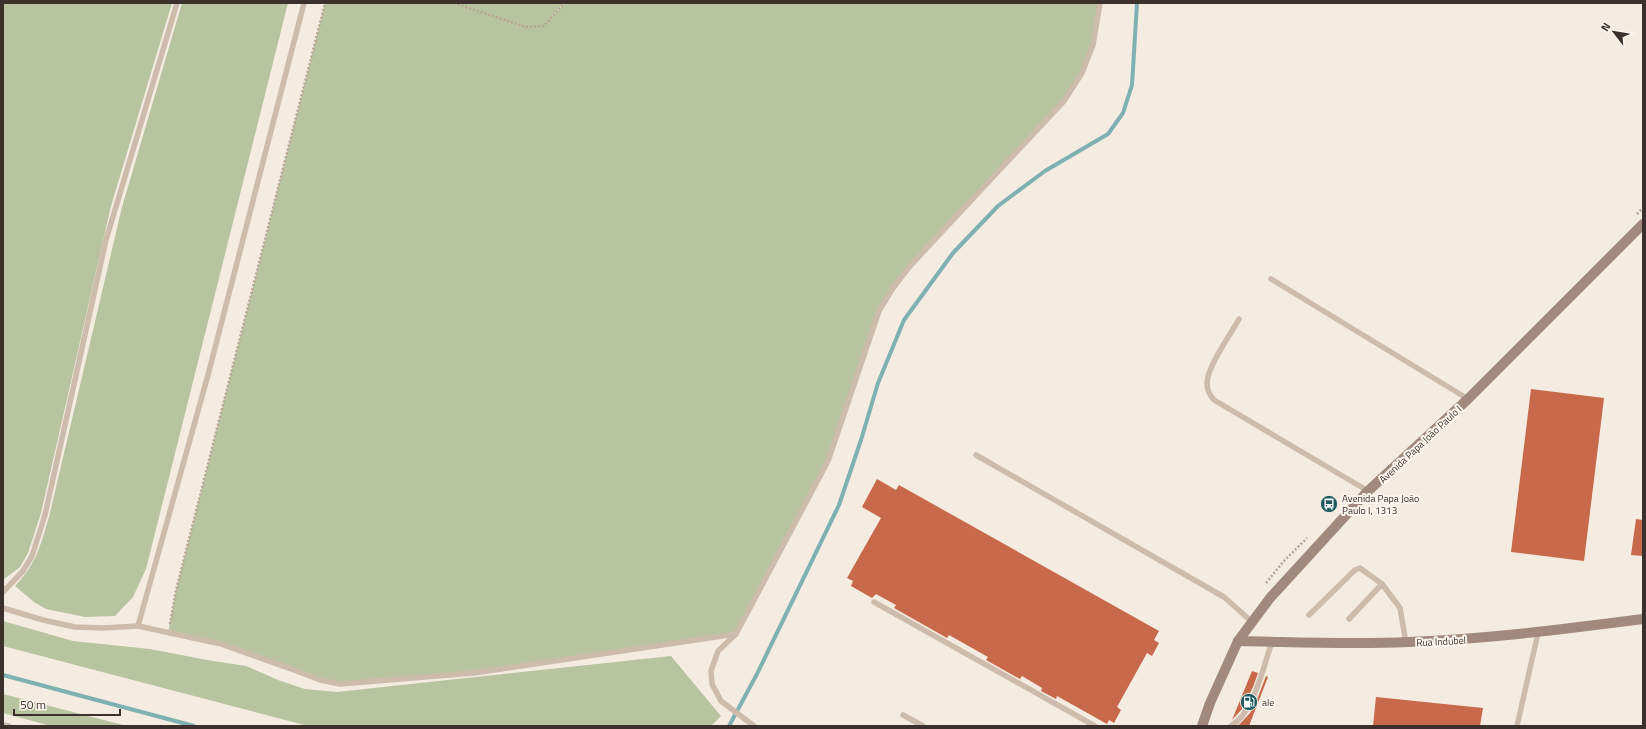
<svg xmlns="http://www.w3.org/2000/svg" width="1646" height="729" viewBox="0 0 1646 729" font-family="'Titillium Web',sans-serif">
<rect width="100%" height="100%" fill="#f4ebe1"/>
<g fill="#b8c4a0">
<path d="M3 3H172L111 206 41 513 28 553 20 567 3 580Z"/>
<path d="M182 3H288L146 569 133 597 115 616 85 617 46 609 34 602 15 586C37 563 40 546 49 517L122 207Z"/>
<path d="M325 3H563L548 22 564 3H1100L1095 35 1082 73 1072 88 1031 138 910 266 879 311 828 461 736 634 474 672 340 684 221 644 168 633 176 590Z"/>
<path d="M3 621 73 641 150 649 207 660 246 666 278 680 305 689 337 692 671 656 721 716 711 726H308L3 646Z"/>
<path d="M3 694 127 726H51L3 713Z"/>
</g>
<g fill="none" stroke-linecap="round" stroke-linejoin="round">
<g stroke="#7fb0b2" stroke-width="4">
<path d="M3 675 194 726"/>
<path d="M729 726 757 674 839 505 861 440 878 383 904 320 953 253 998 206 1045 171 1108 134 1123 113 1132 85 1137 3"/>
</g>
</g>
<g fill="#c8694b">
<path d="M1531 389 1604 398 1584 561 1511 552Z"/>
<path d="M877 479 896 490 899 485 1159 631 1154 640 1159 643 1152 656 1147 653 1117 707 1121 710 1114 723 1109 720 1107 724 1057 696 1056 699 1041 691 1042 688 1022 676 1020 679 986 660 988 657 949 635 947 638 894 608 896 605 876 594 872 598 851 586 853 581 847 578 881 518 862 507Z"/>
<path d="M1636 519 1643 520V556L1631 555Z"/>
<path d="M1252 671 1258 673 1253 687 1242 709 1232 720Z"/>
<path d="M1266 676 1268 677 1249 726H1238L1250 713 1256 702Z"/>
<path d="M1376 697 1483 708 1480 726H1373Z"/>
</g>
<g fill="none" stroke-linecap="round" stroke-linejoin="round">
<g stroke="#b9a596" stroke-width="2.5" stroke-dasharray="2 2" stroke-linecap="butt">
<path d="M454 3 526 27 544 26 564 3"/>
<path d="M1637 214 1643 208"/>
<path d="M1266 583 1283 562 1307 538"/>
<path d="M170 624 176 590 325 3"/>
</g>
<g stroke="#cdbbac" stroke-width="5.5">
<path d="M1271 279 1468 399"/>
<path d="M1239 319C1231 334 1207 367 1207 383 1207 391 1210 395 1214 400L1368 491"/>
<path d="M976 455 1224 597 1251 621"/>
<path d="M3 592 23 571 32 556 45 515 106 240 177 3"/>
<path d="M874 602 1095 726"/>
<path d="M3 608 43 620 75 627 103 628 138 626 221 644 294 670 320 680 340 684 474 673 736 634"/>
<path d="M1309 615 1355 570 1360 568 1382 584 1400 608 1406 643"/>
<path d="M1349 619 1382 584"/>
<path d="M138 626 208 375 304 3"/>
<path d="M903 715 923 726"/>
<path d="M3 725 9 726"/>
<path d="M754 726 721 701 712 684 711 671 718 651 736 634 828 461 879 311 893 288 910 266 1064 101 1082 73 1093 45 1100 3"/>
<path d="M1231 726C1254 713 1263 667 1272 642"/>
<path d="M1517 726 1538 633"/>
</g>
<g stroke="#a18a7d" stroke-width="10">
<path d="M1238 641C1295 642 1351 645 1408 642 1487 639 1565 629 1643 619"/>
<path d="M1202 726 1210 703 1238 641 1270 598 1368 491 1468 399 1643 224"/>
</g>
</g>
<defs>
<symbol id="bus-disc" viewBox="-11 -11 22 22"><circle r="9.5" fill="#1f5a5e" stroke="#fbf5ee"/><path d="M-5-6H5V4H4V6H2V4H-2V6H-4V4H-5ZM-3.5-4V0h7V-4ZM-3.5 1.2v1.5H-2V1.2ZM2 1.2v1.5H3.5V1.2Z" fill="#fff"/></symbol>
<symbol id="fuel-disc" viewBox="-11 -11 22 22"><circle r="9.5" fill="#1f5a5e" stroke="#fbf5ee"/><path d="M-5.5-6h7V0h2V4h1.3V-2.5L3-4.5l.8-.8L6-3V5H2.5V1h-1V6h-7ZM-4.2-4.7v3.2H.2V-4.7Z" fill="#fff"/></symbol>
</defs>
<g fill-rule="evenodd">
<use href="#bus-disc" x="1319" y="494" width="20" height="20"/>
<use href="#fuel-disc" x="1239" y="692" width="20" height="20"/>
</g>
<g text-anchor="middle" stroke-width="4" stroke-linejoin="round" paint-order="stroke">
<g font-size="10" fill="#3b302b" stroke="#fbf5ee">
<text transform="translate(1420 444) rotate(-43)" y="4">Avenida Papa João Paulo I</text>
<text transform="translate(1441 641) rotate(-3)" y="4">Rua Indubel</text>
</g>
<g font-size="10" fill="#3b302b" stroke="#fbf5ee" text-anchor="start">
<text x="1342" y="502">Avenida Papa João<tspan x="1342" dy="12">Paulo I, 1313</tspan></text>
<text x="1262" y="706">ale</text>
</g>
</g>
<rect width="1646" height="729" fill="none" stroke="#3b302b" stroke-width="8"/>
<g transform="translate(1614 32) rotate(301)" stroke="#fbf5ee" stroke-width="3" paint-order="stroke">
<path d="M0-3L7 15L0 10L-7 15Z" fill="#3b302b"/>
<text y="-6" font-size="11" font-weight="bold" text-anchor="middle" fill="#3b302b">N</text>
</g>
<path d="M14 709v6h106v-6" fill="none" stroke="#3b302b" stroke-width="2"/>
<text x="20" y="709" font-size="12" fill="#3b302b" stroke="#fbf5ee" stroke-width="3" paint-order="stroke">50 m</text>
</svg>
